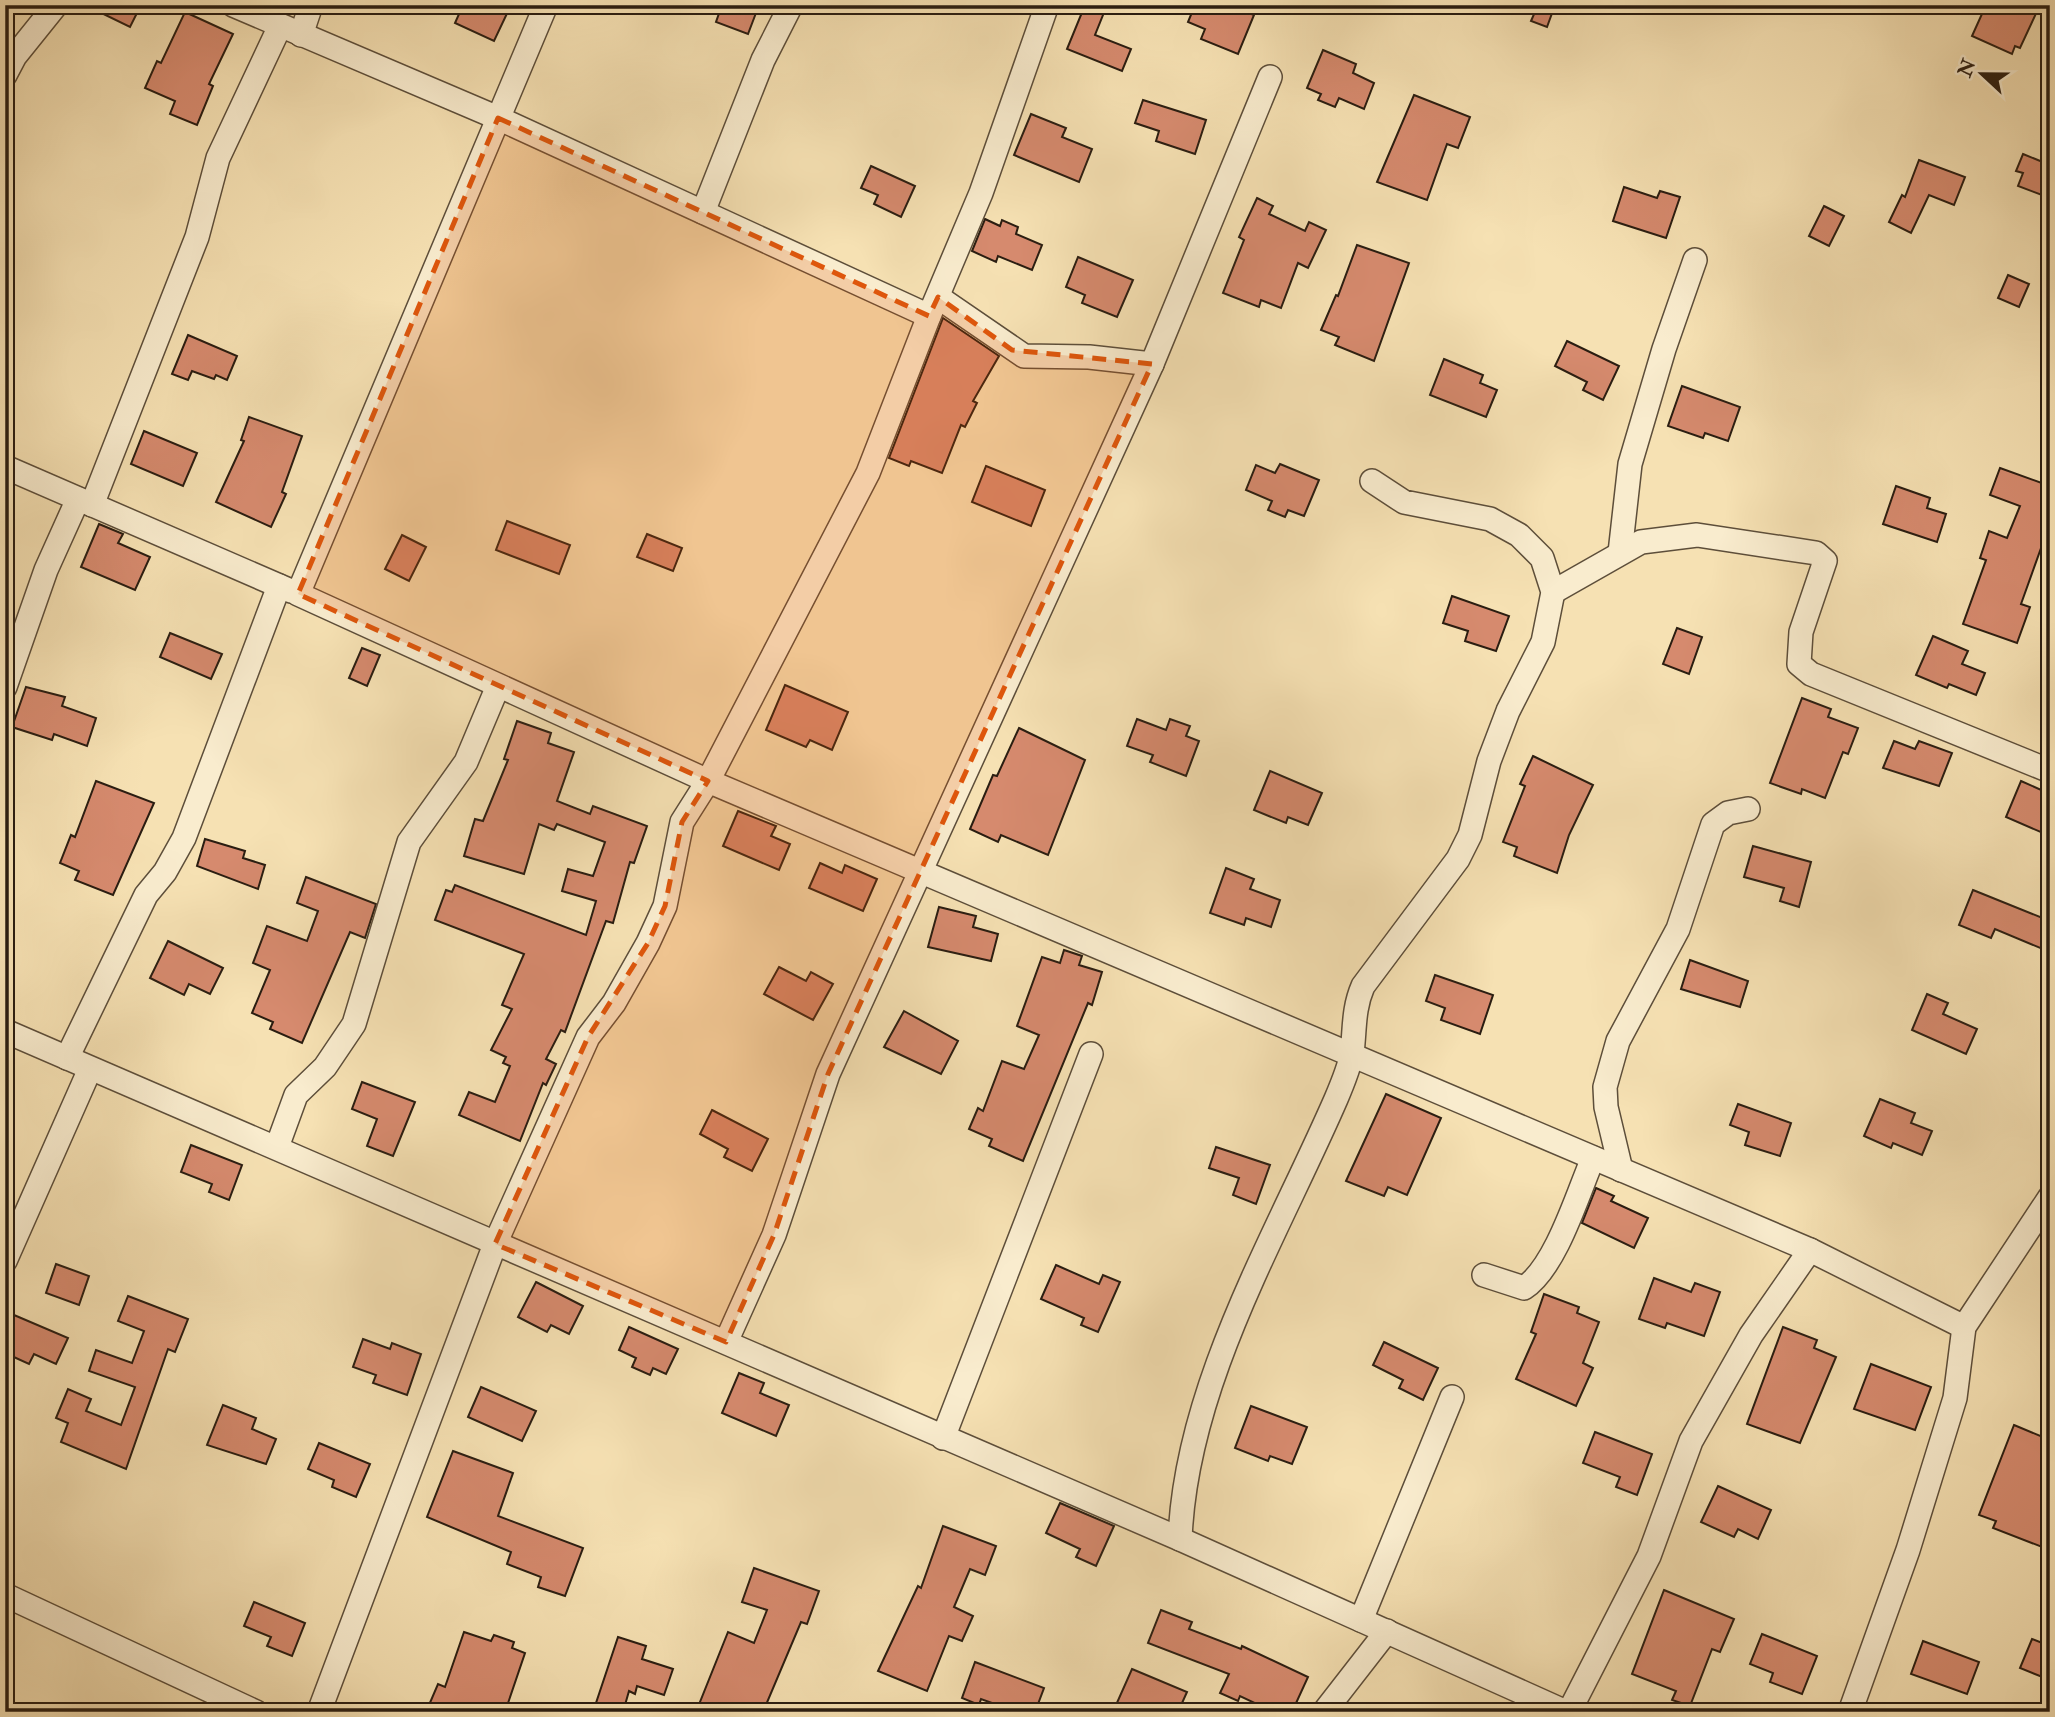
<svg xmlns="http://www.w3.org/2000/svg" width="2055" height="1717" viewBox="0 0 2055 1717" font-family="'IM FELL Double Pica',serif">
<rect width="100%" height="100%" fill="#f6e1b3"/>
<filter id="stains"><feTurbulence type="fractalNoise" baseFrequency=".00286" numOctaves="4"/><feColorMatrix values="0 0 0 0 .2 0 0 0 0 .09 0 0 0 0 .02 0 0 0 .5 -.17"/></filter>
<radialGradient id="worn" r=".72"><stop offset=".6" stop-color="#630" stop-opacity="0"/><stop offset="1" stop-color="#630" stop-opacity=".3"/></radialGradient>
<g fill="#d68a6e" stroke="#2a1d11" stroke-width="2">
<path d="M85 5H141L130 27Z"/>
<path d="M463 5H511L494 41 455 23Z"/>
<path d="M722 5H759L748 34 716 22Z"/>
<path d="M1085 5H1107L1095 35 1131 49 1122 71 1067 49Z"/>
<path d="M1195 5H1230L1254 15 1238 54 1201 39 1205 29 1188 22Z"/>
<path d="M1538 5H1555L1547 27 1531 21Z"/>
<path d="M1986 5H2040L2020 48 2015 46 2012 54 1972 36Z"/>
<path d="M185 12 233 34 209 84 213 86 197 125 170 114 175 101 145 88 157 61 161 63Z"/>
<path d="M1323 50 1356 64 1353 73 1374 83 1364 109 1339 98 1335 107 1318 100 1321 94 1307 88Z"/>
<path d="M1414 95 1470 117 1458 148 1447 144 1427 200 1377 182Z"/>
<path d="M1143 100 1206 120 1195 154 1156 141 1159 131 1135 123Z"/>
<path d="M1031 114 1066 128 1062 137 1092 149 1079 182 1014 155Z"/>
<path d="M2023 154 2050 165V198L2018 186 2023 173 2016 171Z"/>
<path d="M1919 160 1965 177 1954 205 1929 195 1911 233 1889 222 1902 195 1905 197Z"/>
<path d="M871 166 915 186 901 217 874 204 878 195 861 188Z"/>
<path d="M1624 187 1657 198 1660 191 1680 197 1666 238 1613 221Z"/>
<path d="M1257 198 1273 206 1269 214 1305 231 1309 222 1326 230 1308 268 1298 263 1281 308 1261 300 1259 307 1223 293 1244 240 1239 237Z"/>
<path d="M1824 206 1844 216 1829 246 1809 236Z"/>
<path d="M985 219 1000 226 1002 220 1018 227 1016 234 1042 245 1032 270 998 256 996 262 972 251Z"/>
<path d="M1357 245 1409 263 1374 361 1335 345 1339 337 1321 330 1336 295 1338 296Z"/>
<path d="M1078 257 1133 280 1117 317 1082 303 1085 295 1066 287Z"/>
<path d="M2008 275 2029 284 2019 307 1998 298Z"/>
<path d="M943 318 999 356 973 401 977 403 965 427 961 425 942 473 911 461 909 466 889 458Z"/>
<path d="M188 335 237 356 227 380 216 375 214 379 192 371 188 380 172 374Z"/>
<path d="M1567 341 1619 366 1603 400 1583 390 1587 382 1555 366Z"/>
<path d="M1444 359 1483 375 1480 383 1497 390 1486 417 1430 395Z"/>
<path d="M1682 386 1740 407 1728 441 1705 433 1703 438 1668 426Z"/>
<path d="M249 417 302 436 282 492 286 494 271 527 216 502 244 441 241 440Z"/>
<path d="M144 431 197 453 183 486 131 464Z"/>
<path d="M1280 464 1319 480 1304 516 1288 510 1285 517 1268 510 1272 501 1246 490 1256 465 1275 473Z"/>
<path d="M986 466 1045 490 1031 526 972 502Z"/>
<path d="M2000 468 2050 486V523L2021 604 2030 607 2017 643 1963 624 1986 560 1980 558 1989 531 2007 538 2020 506 1990 495Z"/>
<path d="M1896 486 1930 498 1927 508 1946 514 1937 542 1883 524Z"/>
<path d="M507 521 570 545 559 574 496 550Z"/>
<path d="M99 524 123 534 118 543 150 557 135 590 81 567Z"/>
<path d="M647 534 682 548 673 571 637 557Z"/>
<path d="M402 535 426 547 409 581 385 569Z"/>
<path d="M1452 596 1509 616 1496 651 1465 641 1468 631 1443 623Z"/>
<path d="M1677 628 1702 637 1689 674 1663 664Z"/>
<path d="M170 633 222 654 211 679 160 657Z"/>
<path d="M1933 636 1968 651 1962 664 1985 673 1976 695 1949 684 1947 688 1916 675Z"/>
<path d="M362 648 380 655 367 686 349 678Z"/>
<path d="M785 685 848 712 832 750 810 740 806 747 766 730Z"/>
<path d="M26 687 65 697 62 706 96 718 87 746 54 734 52 740 12 727Z"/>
<path d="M1802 698 1831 709 1828 717 1858 728 1848 754 1843 752 1825 798 1802 789 1801 794 1770 783Z"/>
<path d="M1137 719 1166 730 1170 719 1190 726 1186 736 1199 741 1186 776 1150 762 1153 755 1127 746Z"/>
<path d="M517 721 551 733 548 743 574 752 557 801 590 814 593 806 647 826 634 863 630 862 613 923 606 921 565 1032 561 1030 546 1059 556 1064 546 1085 543 1083 520 1141 459 1115 469 1092 495 1102 510 1066 503 1063 506 1057 491 1050 512 1009 502 1005 524 954 435 920 446 890 452 892 455 885 586 935 596 901 562 891 568 869 593 876 605 842 557 824 554 830 539 824 524 874 464 856 475 819 483 821 508 760 504 759Z"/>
<path d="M1019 728 1085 760 1048 855 1001 835 998 842 970 829 993 775 997 776Z"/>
<path d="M1894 741 1915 749 1919 741 1952 753 1939 786 1883 768Z"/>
<path d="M1533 756 1593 785 1569 835 1557 873 1514 856 1517 847 1503 842 1525 786 1520 784Z"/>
<path d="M1270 771 1322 793 1308 825 1288 817 1286 823 1254 810Z"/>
<path d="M96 781 154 803 113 895 75 880 79 871 60 863 71 835 75 837Z"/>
<path d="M2021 781 2048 793 2044 803 2050 805V836L2006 817Z"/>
<path d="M738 811 776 826 771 836 790 844 779 870 723 846Z"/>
<path d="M205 839 245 851 243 858 265 865 258 889 197 866Z"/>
<path d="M1753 846 1811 862 1799 907 1780 901 1784 888 1744 877Z"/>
<path d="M820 863 842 873 845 865 877 879 863 911 809 888Z"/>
<path d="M1226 868 1254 879 1250 889 1280 900 1271 927 1246 918 1244 925 1210 913Z"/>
<path d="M306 877 376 904 365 938 350 932 302 1043 270 1029 273 1022 252 1013 270 970 253 963 267 926 307 941 318 911 297 903Z"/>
<path d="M1973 890 2050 921V952L1995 929 1991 938 1959 925Z"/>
<path d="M939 907 976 916 973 927 998 934 991 961 928 947Z"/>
<path d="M168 941 223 968 210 994 189 984 184 995 150 978Z"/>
<path d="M1064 950 1082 956 1079 965 1102 972 1092 1005 1088 1003 1023 1161 989 1146 992 1139 969 1129 978 1108 983 1111 1002 1061 1024 1069 1039 1035 1017 1026 1042 957 1060 963Z"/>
<path d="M1690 960 1748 981 1740 1007 1681 989Z"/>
<path d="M779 967 806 981 811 972 833 984 813 1020 764 994Z"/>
<path d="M1435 975 1493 995 1480 1034 1441 1020 1445 1008 1426 1001Z"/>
<path d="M1927 994 1948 1003 1943 1014 1977 1029 1966 1054 1912 1030Z"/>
<path d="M904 1011 958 1041 941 1074 884 1047Z"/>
<path d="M362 1082 415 1102 393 1156 367 1146 377 1119 352 1109Z"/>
<path d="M1386 1094 1441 1118 1407 1195 1388 1187 1384 1196 1346 1181Z"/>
<path d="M1880 1099 1915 1113 1911 1123 1932 1131 1922 1155 1893 1143 1891 1148 1864 1136Z"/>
<path d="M1738 1104 1791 1123 1780 1156 1745 1145 1749 1132 1730 1125Z"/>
<path d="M712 1110 768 1139 752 1171 724 1157 728 1149 700 1134Z"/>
<path d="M191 1145 242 1165 229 1200 209 1192 212 1184 181 1172Z"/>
<path d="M1216 1147 1270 1165 1256 1204 1233 1195 1239 1178 1209 1168Z"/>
<path d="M1596 1188 1614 1196 1611 1201 1648 1218 1634 1248 1582 1223Z"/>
<path d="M56 1264 89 1276 79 1305 46 1293Z"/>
<path d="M1056 1265 1099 1284 1103 1275 1120 1282 1098 1332 1081 1325 1084 1318 1041 1299Z"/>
<path d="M1654 1278 1691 1292 1695 1283 1720 1292 1704 1336 1667 1323 1665 1328 1639 1319Z"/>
<path d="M536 1282 583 1306 569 1334 551 1325 547 1332 518 1317Z"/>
<path d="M1544 1294 1579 1307 1577 1313 1599 1322 1583 1363 1593 1368 1576 1406 1516 1379 1536 1334 1531 1332Z"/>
<path d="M128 1296 188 1319 175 1352 168 1349 126 1469 61 1442 68 1423 56 1418 68 1389 91 1399 86 1411 121 1425 135 1387 89 1371 96 1350 132 1363 144 1331 118 1321Z"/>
<path d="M14 1315 68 1338 56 1364 34 1354 29 1364 5 1353V1335Z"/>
<path d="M629 1327 678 1349 666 1374 653 1368 650 1375 632 1367 636 1358 619 1350Z"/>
<path d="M1783 1327 1817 1340 1814 1348 1836 1357 1800 1443 1747 1424Z"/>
<path d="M363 1339 390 1349 392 1343 421 1354 407 1395 373 1383 376 1375 353 1367Z"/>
<path d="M1384 1342 1438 1368 1423 1400 1399 1388 1403 1380 1373 1365Z"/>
<path d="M1871 1364 1931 1387 1915 1430 1854 1409Z"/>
<path d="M739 1373 764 1383 760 1393 789 1405 776 1436 722 1413Z"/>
<path d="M481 1387 536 1411 522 1441 468 1417Z"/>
<path d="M223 1405 256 1418 252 1429 276 1439 266 1464 207 1445Z"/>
<path d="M1251 1406 1307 1427 1292 1464 1270 1456 1268 1461 1235 1448Z"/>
<path d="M2014 1425 2050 1440V1550L1993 1528 1996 1521 1979 1515Z"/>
<path d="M1595 1432 1652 1454 1637 1495 1616 1487 1620 1477 1583 1463Z"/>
<path d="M319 1443 370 1464 356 1497 332 1487 334 1480 308 1469Z"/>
<path d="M453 1451 513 1473 498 1516 583 1548 565 1596 538 1587 541 1577 507 1564 511 1552 427 1517Z"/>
<path d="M1718 1486 1771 1510 1758 1539 1738 1529 1734 1537 1701 1522Z"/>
<path d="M1060 1503 1114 1526 1096 1566 1076 1557 1080 1549 1046 1533Z"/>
<path d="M943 1526 996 1546 985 1575 970 1569 954 1607 973 1616 962 1641 949 1636 927 1691 878 1671 918 1586 921 1588Z"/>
<path d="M754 1568 819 1591 807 1624 801 1622 763 1712H696L728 1632 754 1643 767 1610 742 1602Z"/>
<path d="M1664 1590 1734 1619 1720 1652 1712 1649 1690 1706 1672 1700 1676 1691 1632 1674Z"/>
<path d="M254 1602 305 1623 292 1656 267 1646 271 1637 244 1626Z"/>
<path d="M1161 1610 1192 1622 1189 1629 1241 1649 1242 1646 1308 1677 1292 1712H1274L1240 1696 1238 1701 1220 1693 1229 1674 1148 1643Z"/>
<path d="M464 1632 491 1641 494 1635 514 1642 512 1648 525 1653 505 1712H426L438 1684 445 1687Z"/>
<path d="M1762 1634 1817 1656 1802 1694 1770 1682 1773 1673 1750 1664Z"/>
<path d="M618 1637 646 1646 642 1659 673 1669 664 1695 637 1686 635 1694 629 1691 623 1712H593Z"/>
<path d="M2032 1639 2050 1646V1680L2020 1668Z"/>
<path d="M1923 1641 1979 1662 1967 1694 1911 1674Z"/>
<path d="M975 1662 1044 1688 1035 1712H1017L981 1699 979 1705 962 1698Z"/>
<path d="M1132 1669 1187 1692 1178 1712H1162L1149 1706 1146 1712H1132L1116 1705Z"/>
</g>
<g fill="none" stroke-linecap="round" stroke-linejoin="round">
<defs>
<g id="minor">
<path d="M233 5 498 118 929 316"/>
<path d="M546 5 298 594 708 781 1810 1250 1964 1327"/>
<path d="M301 35 311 5"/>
<path d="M5 75 15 56 56 5"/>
<path d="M703 212 763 60 791 5"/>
<path d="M938 297 1024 356 1089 357 1152 364"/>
<path d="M5 467 291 591"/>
<path d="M92 505 197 237 218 158 280 26"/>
<path d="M1620 553 1630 464 1664 349 1695 260"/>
<path d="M1553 592 1641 542 1697 535 1816 553 1825 561 1801 632 1799 664 1811 674 2050 771"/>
<path d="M5 687 46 570 78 499"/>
<path d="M5 1031 1180 1539 1566 1712"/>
<path d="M67 1058 146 895 165 872 184 838 279 586"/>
<path d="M277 1147 296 1095 325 1067 354 1024 409 842 466 762 498 686"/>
<path d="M1621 1170 1606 1107 1605 1087 1618 1041 1678 929 1713 824 1728 813 1748 809"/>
<path d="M5 1261 90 1069"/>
<path d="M1484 1275 1524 1288C1556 1267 1578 1193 1593 1158"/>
<path d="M726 1342 774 1235 828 1074 1152 364 1270 77"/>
<path d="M943 1438 1091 1054"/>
<path d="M1180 1539C1186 1385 1276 1237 1336 1099 1342 1085 1349 1068 1352 1053 1355 1029 1353 1009 1363 986L1458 859 1470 835 1489 761 1508 711 1543 642 1553 592 1542 558 1519 535 1490 519 1404 502 1372 481"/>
<path d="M5 1595 256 1712"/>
<path d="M1361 1620 1452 1397"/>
<path d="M319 1712 495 1244 588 1037 614 1003 648 943 665 906 682 822 708 781 868 473 929 316 981 193 1047 5"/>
<path d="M1324 1712 1387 1631"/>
<path d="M1569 1712 1649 1556 1691 1441 1751 1335 1810 1250"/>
<path d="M1850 1712 1908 1550 1955 1398 1964 1327 2050 1197"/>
</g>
</defs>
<use href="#minor" stroke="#5d4e3a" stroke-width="26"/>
<use href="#minor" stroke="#f9ecce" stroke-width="23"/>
</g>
<path fill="#de560c" fill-opacity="0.2" stroke="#de560c" stroke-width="5" stroke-dasharray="14 9" stroke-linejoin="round" d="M498 118 929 316 938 297 1012 350 1152 364 828 1074 774 1235 726 1342 495 1244 588 1037 648 943 665 906 682 822 708 781 298 594Z"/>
<rect width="2055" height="1717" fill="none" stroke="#f6e1b3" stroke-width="28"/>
<rect x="7" y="7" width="2041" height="1703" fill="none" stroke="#2a1d11" stroke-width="3.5"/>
<rect x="14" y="14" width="2027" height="1689" fill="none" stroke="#2a1d11" stroke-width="2"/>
<g transform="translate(1982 74) rotate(292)" stroke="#f9ecce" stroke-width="5" paint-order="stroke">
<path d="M0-5L12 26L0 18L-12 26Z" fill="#2a1d11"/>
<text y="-10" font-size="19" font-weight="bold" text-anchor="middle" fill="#2a1d11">N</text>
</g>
<rect width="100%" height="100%" filter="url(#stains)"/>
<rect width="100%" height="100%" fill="url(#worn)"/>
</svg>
